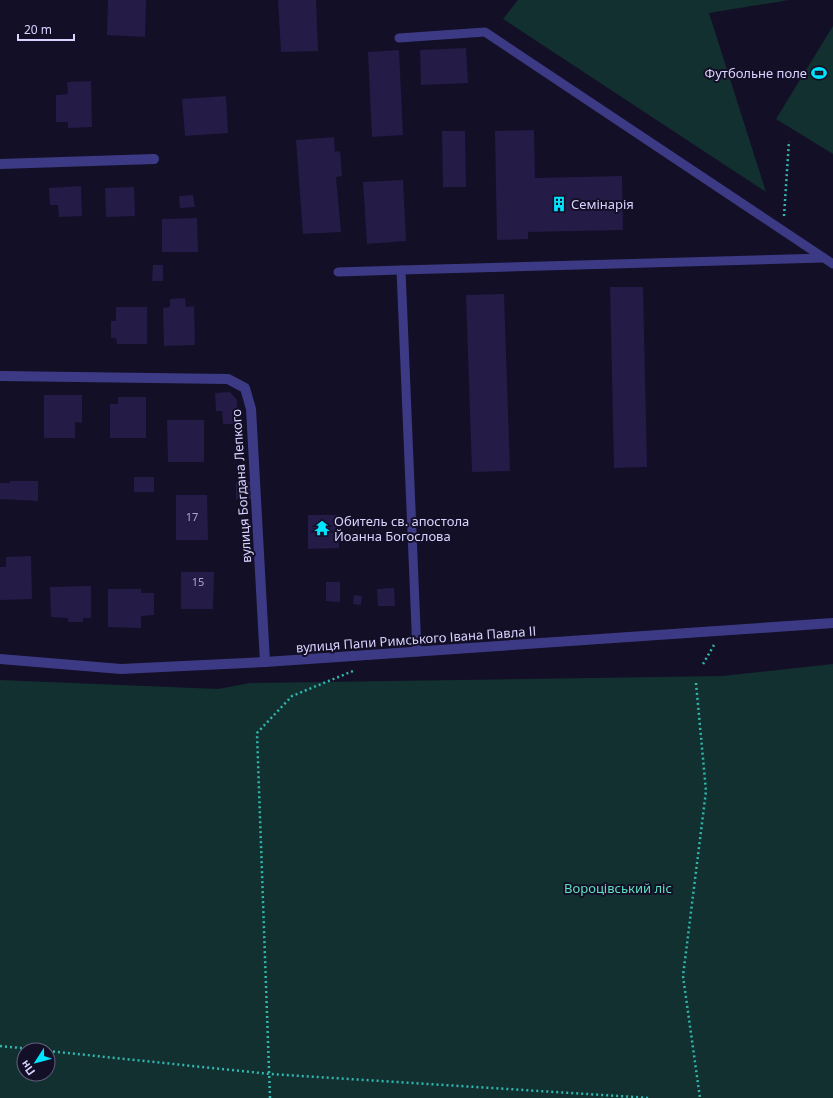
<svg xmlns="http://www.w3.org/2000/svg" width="833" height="1098" viewBox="0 0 833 1098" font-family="'Noto Sans',sans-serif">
<rect width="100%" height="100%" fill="#130f26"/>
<g fill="#12302f" fill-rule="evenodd">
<path d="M518 0H789L709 13 766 192 503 19Z"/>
<path d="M833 26V154L776 119Z"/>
<path d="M833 664V1098H0V680L218 689 250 683 722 676ZM24 1050H48V1074H24Z"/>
</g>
<g fill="#241b47">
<path d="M108 0H146L145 37 107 35Z"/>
<path d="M278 0H316L318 51 281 52Z"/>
<path d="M466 48 468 83 421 85 420 50Z"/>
<path d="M399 50 403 135 372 137 368 52Z"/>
<path d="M91 81 92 127 68 128V122H56V95L68 94 67 82Z"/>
<path d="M226 96 228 133 185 136 182 99Z"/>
<path d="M534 130 535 178 622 176 623 230 528 232V239L497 240 495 131Z"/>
<path d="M442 131H465L466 187H443Z"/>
<path d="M334 137 335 152 340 151 342 176 336 177 341 232 303 234 296 140Z"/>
<path d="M403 180 406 241 367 244 363 182Z"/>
<path d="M81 186 82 216 59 217 58 205H50L49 188Z"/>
<path d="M134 187 135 216 106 217 105 188Z"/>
<path d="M193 195 195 207 180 208 179 196Z"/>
<path d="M197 218 198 252H162V219Z"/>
<path d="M153 265H163V281H152Z"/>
<path d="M610 287H643L647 467 614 468Z"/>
<path d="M504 294 510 471 472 472 466 295Z"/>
<path d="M185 298 186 307 194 306 195 345 164 346 163 308 170 307V299Z"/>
<path d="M116 307H147V344H117L116 338H111V321H116Z"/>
<path d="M230 392 237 400 238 424H223L222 411H216L215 393Z"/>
<path d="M44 395H82V423L75 422V438H44Z"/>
<path d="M118 397H146V438H110V404H118Z"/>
<path d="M167 420H204V462H168Z"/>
<rect x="134" y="477" width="20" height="15"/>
<path d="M10 481H38V501L0 499V483H10Z"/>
<rect x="236" y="482" width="16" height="17"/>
<path d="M176 495H207L208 540H176Z"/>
<path d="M308 515H339V548L308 549Z"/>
<path d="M31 556 32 599 0 600V567H6V557Z"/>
<path d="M181 572H214L213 609H181Z"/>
<path d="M326 582H340V602L326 601Z"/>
<path d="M91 586V618H83V622H68V618L51 617 50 587Z"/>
<path d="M394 588 395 606H378L377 589Z"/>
<path d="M108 589H141V593H154V615L141 616V628L108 627Z"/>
<path d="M354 595 362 596 361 605 353 604Z"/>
</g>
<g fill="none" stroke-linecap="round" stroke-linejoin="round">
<g stroke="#2fb8b0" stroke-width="2.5" stroke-dasharray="2 3" stroke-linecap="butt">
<path d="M784 216 789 141"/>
<path d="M703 664 714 645"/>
<path d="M696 683 706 791 683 976 700 1098"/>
<path d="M0 1046 42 1050"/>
<path d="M48 1051 270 1074 650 1098"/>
<path d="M270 1098 257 733 292 696 353 671"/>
</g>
<g stroke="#3d3a85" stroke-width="9">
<path d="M399 38 485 32 833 264"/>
<path d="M338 272 401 270"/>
<path d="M417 652 401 270 824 258"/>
</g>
<g stroke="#3d3a85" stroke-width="10">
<path d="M0 164 154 159"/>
<path d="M0 376 228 379 245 388 251 409 265 662"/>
<path d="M0 659 121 669 265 662 833 623"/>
</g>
</g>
<defs>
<symbol id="stadium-bare" viewBox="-9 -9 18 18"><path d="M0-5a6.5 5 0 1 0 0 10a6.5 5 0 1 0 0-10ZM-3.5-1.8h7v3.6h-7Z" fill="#00e5ff" stroke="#130f26" stroke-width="2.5" paint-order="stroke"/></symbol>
<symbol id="building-bare" viewBox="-9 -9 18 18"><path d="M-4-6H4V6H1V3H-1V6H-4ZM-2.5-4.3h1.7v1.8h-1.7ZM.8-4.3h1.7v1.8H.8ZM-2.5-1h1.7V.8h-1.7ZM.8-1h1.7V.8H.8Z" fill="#00e5ff" stroke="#130f26" stroke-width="2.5" paint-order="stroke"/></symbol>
<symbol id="temple-bare" viewBox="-9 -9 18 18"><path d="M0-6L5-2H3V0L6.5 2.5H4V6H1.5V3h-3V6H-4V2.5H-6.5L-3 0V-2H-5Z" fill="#00e5ff" stroke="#130f26" stroke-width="2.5" paint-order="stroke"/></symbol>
</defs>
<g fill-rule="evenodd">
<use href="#stadium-bare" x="808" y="62" width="22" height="22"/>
<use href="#building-bare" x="548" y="193" width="22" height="22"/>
<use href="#temple-bare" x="311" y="517" width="22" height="22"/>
</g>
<g text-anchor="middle" stroke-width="4" stroke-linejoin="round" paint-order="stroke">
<g font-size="11" fill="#aca6d1">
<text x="192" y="521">17</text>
<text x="198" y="586">15</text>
</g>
<g font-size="13" fill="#d9d4ff" stroke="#130f26" text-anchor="start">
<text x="807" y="78" text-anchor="end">Футбольне поле</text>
<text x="571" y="209">Семінарія</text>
<text x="334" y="526">Обитель св. апостола<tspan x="334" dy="15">Йоанна Богослова</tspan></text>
</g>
<g font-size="13" fill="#d9d4ff" stroke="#130f26">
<text transform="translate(241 486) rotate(-94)" y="5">вулиця Богдана Лепкого</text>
<text transform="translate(416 639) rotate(-4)" y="5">вулиця Папи Римського Івана Павла ІІ</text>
</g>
<g font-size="13" fill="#5fe0c0" stroke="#130f26">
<text x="618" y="893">Вороцівський ліс</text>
</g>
</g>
<g transform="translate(36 1062) rotate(234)"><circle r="19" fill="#130f26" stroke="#625e7d"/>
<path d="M0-3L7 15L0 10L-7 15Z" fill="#00e5ff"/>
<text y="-6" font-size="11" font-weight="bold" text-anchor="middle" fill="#d9d4ff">Пн</text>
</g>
<path d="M18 34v6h56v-6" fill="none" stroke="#d9d4ff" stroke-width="2"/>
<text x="24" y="34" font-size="12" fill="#d9d4ff" stroke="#130f26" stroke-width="3" paint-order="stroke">20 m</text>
</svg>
